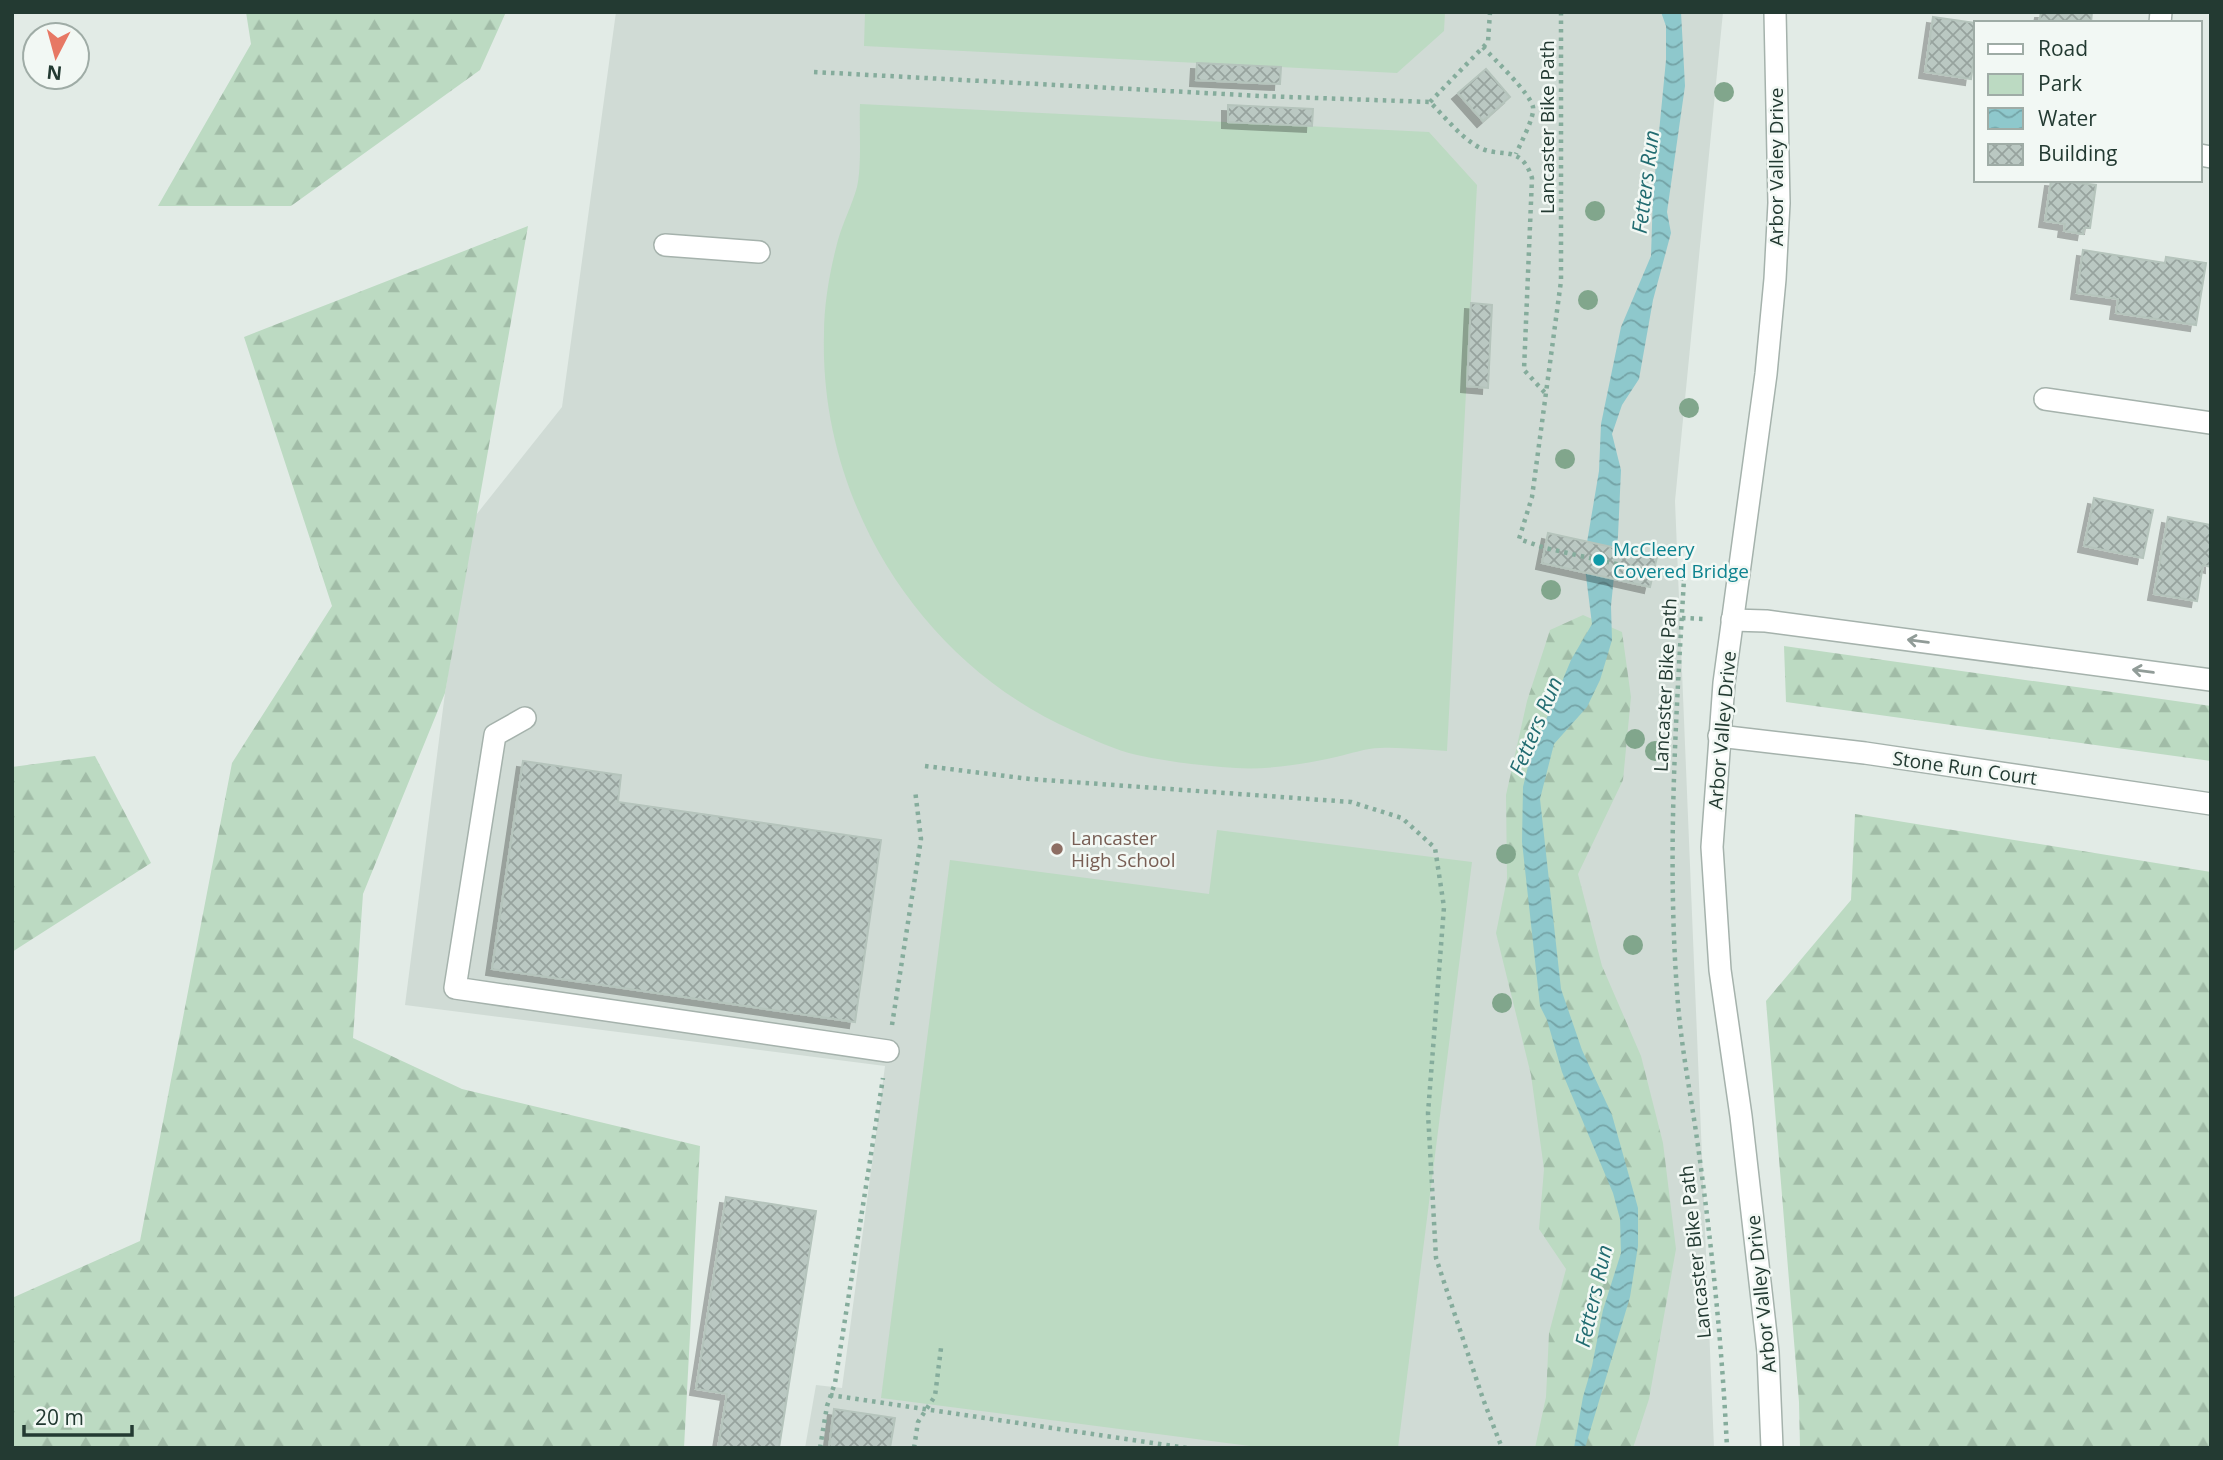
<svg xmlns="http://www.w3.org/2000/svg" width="2223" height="1460" viewBox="0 0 2223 1460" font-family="'Open Sans',sans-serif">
<defs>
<pattern id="forest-firs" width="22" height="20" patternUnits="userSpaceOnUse" patternTransform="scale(1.75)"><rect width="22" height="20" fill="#bcdac2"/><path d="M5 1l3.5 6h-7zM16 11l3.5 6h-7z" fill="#a1bca7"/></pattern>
<pattern id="water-waves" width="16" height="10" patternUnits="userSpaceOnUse" patternTransform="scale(1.75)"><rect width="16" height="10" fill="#8ec8cc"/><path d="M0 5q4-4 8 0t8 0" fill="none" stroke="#74a3a6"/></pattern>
<pattern id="building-cross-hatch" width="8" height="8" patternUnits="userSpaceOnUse" patternTransform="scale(1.75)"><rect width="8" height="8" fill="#bac8c2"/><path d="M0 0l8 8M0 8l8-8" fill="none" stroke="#97a39e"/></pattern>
<filter id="shadow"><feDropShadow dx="-6" dy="6" stdDeviation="0" flood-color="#0004"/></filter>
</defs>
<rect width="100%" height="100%" fill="#e2ebe6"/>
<path fill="#d0dbd5" d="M616 12H1723L1675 501 1714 1448H805L816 1385 842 1388 885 1066 405 1005 445 693 472 520 562 407Z"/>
<g fill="url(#forest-firs)">
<path d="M246 12H506L480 70 291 206H158L251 44Z"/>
<path d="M528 226 445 693 363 894 353 1038 462 1089 700 1146 684 1448H12V1298L140 1241 232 763 332 606 244 337Z"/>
<path d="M1583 615 1622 632 1631 697 1623 780 1578 874 1602 966 1641 1056 1663 1143 1676 1249 1649 1399 1633 1448H1535L1546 1397 1549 1333 1566 1269 1539 1229 1544 1169 1531 1075 1496 933 1507 879 1506 795 1527 701 1550 630Z"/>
<path d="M1784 646 2211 706V761L1786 702Z"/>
<path d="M95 756 151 863 12 952V767Z"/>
<path d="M1855 814 2211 872V1448H1800L1799 1402 1766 1001 1851 900Z"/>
</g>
<g fill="#bcdac2">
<path d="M865 12H1445L1444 31 1397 73 864 46Z"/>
<path d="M860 104 1429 132 1477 185 1447 751C1425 750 1402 747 1380 748 1366 748 1350 754 1336 757 1304 764 1270 770 1236 768 1204 766 1169 762 1137 755 1115 750 1094 740 1074 731 921 664 819 502 824 334 824 303 830 270 838 240 843 222 852 205 857 187 862 165 859 128 860 104Z"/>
<path d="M1217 830 1472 862 1398 1448H1265L881 1398 950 860 1209 894Z"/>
</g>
<path fill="url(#water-waves)" d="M1661 12H1681L1685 86 1667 212 1671 233 1653 300 1639 379 1622 405 1612 434 1621 470 1618 536 1611 606 1612 640 1600 680 1587 707 1554 744 1540 799 1561 989 1582 1050 1612 1115 1638 1208V1246L1630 1297 1585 1448H1574L1583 1397 1592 1366 1603 1310 1621 1253 1620 1219 1613 1193 1562 1072 1547 1020 1540 1006 1522 842 1523 787 1530 758 1571 660 1592 624 1584 560 1599 471 1601 424 1621 327 1651 256 1653 194 1666 60V26Z"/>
<g fill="url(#building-cross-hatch)" stroke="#b5c4bc" stroke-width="2" filter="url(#shadow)">
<path d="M2041 12H2092L2091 23H2039Z"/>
<path d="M1933 17 1976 23V43L1971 79 1925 72Z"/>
<path d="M1197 63 1281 67 1280 84 1196 80Z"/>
<path d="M1486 69 1510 97 1483 121 1458 93Z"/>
<path d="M1228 105 1313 109 1312 126 1228 122Z"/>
<path d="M2051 180 2096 185 2090 228H2084L2083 234 2064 231 2065 224 2045 221Z"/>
<path d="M2083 250 2165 263 2166 257 2206 263 2196 325 2116 313 2118 299 2077 293Z"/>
<path d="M1471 303 1492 305 1488 388 1467 386Z"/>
<path d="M2094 498 2153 510 2143 558 2084 546Z"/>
<path d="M2168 517 2211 525V567L2203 565 2197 601 2154 594Z"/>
<path d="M1548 533 1657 557 1650 587 1542 563Z"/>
<path d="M523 761 621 775 618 802 881 840 855 1022 492 969Z"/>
<path d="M726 1197 816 1211 779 1448H718L727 1394 696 1389Z"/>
<path d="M834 1409 895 1418 890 1448H829Z"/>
</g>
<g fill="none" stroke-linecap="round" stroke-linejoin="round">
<defs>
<g id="minor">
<path d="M2160 23 2161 12"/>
<path d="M2200 155 2211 157"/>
<path d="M665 245 759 252"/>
<path d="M2045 399 2211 423"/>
<path d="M1732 620 1766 621 2211 680"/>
<path d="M525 718 495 735 455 988 888 1051"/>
<path d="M1719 736 1865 753 2211 804"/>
<path d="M1772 1448 1768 1352 1741 1116 1720 970 1712 847 1724 683 1766 374 1775 279 1779 203 1775 12"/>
</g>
</defs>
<use href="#minor" stroke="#a5b2ac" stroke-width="24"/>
<g stroke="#85ac9c" stroke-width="4.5" stroke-dasharray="3.5 5" stroke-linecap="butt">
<path d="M1561 12V281L1532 497 1519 539 1545 548 1684 579C1676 716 1667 854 1677 991 1680 1039 1689 1085 1696 1132 1711 1237 1722 1343 1727 1448"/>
<path d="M1483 47C1494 59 1530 93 1533 107 1535 117 1520 144 1516 154"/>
<path d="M814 72 1261 96 1430 102C1444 116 1458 134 1475 145 1499 161 1520 141 1532 178L1524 370 1546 394"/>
<path d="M1430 102 1488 42 1490 12"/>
<path d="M1682 618 1705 619"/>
<path d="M925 766 1030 779 1351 802 1402 818 1435 848 1444 907 1428 1113 1436 1258 1483 1399 1502 1448"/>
<path d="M892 1025 921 839 915 790"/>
<path d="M830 1395 1187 1448"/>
<path d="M820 1448 827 1406 835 1383 883 1078"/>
<path d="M914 1448 918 1422 935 1396 941 1348"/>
</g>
<use href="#minor" stroke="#fff" stroke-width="21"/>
</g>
<g fill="#81a68c">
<circle cx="1724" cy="92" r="10"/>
<circle cx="1595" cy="211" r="10"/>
<circle cx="1588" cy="300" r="10"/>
<circle cx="1689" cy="408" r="10"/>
<circle cx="1565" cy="459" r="10"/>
<circle cx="1551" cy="590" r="10"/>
<circle cx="1635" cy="739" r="10"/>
<circle cx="1655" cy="751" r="10"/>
<circle cx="1506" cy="854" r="10"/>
<circle cx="1633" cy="945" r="10"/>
<circle cx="1502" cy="1003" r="10"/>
</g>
<defs><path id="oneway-shaft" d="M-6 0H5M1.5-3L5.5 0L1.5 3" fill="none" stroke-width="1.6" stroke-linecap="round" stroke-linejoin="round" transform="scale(1.75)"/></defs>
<g stroke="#919c98">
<use href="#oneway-shaft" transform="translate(1918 641) rotate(-173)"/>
<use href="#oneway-shaft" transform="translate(2143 671) rotate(-172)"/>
</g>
<circle fill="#0f9aa8" stroke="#f2f8f4" stroke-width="2.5" cx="1599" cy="560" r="7"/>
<circle fill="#8d6e63" stroke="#f2f8f4" stroke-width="2.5" cx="1057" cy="849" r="7"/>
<g text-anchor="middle" stroke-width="5" stroke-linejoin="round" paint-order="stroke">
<g font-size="19" fill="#233a32" stroke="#f2f8f4">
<text transform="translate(1547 127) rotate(-90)" y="7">Lancaster Bike Path</text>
<text transform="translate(1776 167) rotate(-90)" y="7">Arbor Valley Drive</text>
<text transform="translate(1665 685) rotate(-87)" y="7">Lancaster Bike Path</text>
<text transform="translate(1722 730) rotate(-85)" y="7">Arbor Valley Drive</text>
<text transform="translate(1965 768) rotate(8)" y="7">Stone Run Court</text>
<text transform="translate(1695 1252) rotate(-96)" y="7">Lancaster Bike Path</text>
<text transform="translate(1761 1294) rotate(-96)" y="7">Arbor Valley Drive</text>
</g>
<g font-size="19" fill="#0d838f" stroke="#f2f8f4" text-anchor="start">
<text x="1613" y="556">McCleery<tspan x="1613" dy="22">Covered Bridge</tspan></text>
</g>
<g font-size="19" fill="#785e54" stroke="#f2f8f4" text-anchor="start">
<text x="1071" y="845">Lancaster<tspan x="1071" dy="22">High School</tspan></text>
</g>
<g font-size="21" font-style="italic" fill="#226c71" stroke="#f2f8f4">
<text transform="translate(1646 182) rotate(-83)" y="7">Fetters Run</text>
<text transform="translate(1536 726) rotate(-67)" y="7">Fetters Run</text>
<text transform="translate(1594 1296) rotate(-77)" y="7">Fetters Run</text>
</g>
</g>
<rect width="2223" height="1460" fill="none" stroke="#233a32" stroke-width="28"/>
<rect x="1974" y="21" width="228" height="161" fill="#f2f8f4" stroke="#9faca6" stroke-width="2"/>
<rect x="1988" y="44" width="35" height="10" fill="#ffffff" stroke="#9faca6" stroke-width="2"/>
<text x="2038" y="56" font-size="21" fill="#233a32">Road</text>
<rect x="1988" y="74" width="35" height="21" fill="#bcdac2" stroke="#9faca6" stroke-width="2"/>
<text x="2038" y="91" font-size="21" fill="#233a32">Park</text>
<rect x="1988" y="108" width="35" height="21" fill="url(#water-waves)" stroke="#9faca6" stroke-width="2"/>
<text x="2038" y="126" font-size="21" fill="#233a32">Water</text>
<rect x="1988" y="144" width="35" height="21" fill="url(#building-cross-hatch)" stroke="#9faca6" stroke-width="2"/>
<text x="2038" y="161" font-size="21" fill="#233a32">Building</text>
<g transform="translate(56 56) rotate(186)"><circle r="33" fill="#f2f8f4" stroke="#9faca6" stroke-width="2"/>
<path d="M0-5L12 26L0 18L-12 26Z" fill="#e77864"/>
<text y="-10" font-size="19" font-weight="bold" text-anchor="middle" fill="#233a32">N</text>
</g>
<path d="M24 1425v10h108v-10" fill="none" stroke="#233a32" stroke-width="3.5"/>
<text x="35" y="1425" font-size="21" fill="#233a32" stroke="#f2f8f4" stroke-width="5" paint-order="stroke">20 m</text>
</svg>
